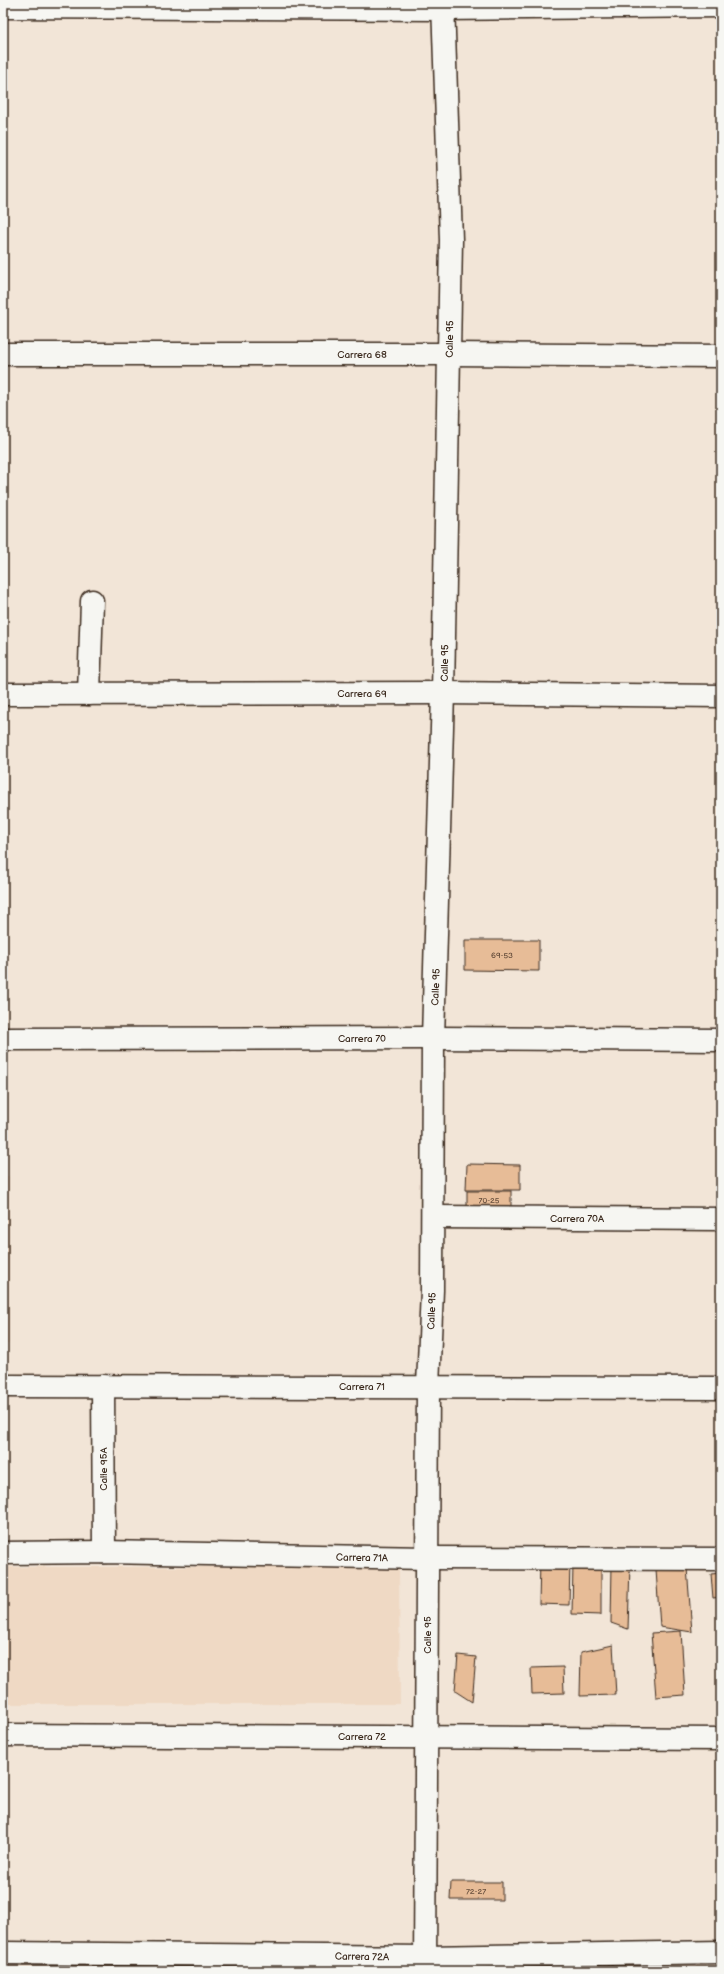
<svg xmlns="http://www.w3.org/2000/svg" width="724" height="1974" viewBox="0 0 724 1974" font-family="'Balsamiq Sans',sans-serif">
<rect width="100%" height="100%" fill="#f2e5d7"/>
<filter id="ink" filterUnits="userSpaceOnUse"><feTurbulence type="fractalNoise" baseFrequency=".025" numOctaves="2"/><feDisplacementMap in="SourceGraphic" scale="8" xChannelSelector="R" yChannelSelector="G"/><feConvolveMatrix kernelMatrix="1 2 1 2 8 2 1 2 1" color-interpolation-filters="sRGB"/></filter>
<g filter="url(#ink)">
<g fill="#efd9c4">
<rect x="3" y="1176" width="6" height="168"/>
<path d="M3 1567H399L400 1704H3Z"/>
</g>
<g fill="#e7bc97" stroke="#3b2a1e">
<path d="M465 940H539V971L465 970Z"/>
<path d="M467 1164 520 1165V1190H466Z"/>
<rect x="467" y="1191" width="44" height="18"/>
<path d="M540 1561 570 1562 569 1605 539 1604Z"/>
<path d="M573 1565H601V1615L572 1614Z"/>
<path d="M612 1565H630L628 1629 611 1623Z"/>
<path d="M687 1568 692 1632 660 1627 656 1570Z"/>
<path d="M721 1573V1597L713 1598 711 1574Z"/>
<path d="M681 1631 685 1695 656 1697 651 1633Z"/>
<path d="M613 1645 616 1695 580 1696 581 1652Z"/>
<path d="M458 1655 476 1657 472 1702 455 1691Z"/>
<path d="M563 1667 564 1693 532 1694 531 1668Z"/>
<path d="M451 1882H502V1900H450Z"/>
</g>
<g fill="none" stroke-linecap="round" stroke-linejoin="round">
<defs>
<g id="minor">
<path d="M3 7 443 9 721 6"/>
<path d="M3 354H449L721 356"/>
<path d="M3 694 443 693 721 696"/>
<path d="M89 694 92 601"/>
<path d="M3 1039 433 1038 721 1040"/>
<path d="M433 1217 721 1219"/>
<path d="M3 1386 721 1388"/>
<path d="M103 1386 104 1552"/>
<path d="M3 1553 104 1552 427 1558 721 1559"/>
<path d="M3 1735 721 1739"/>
<path d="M3 1953 425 1957 721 1952"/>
<path d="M425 1971 428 1386 432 1290 433 1038 443 693 451 240 443 3"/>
</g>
</defs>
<use href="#minor" stroke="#3b2a1e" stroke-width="25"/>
<use href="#minor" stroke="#f6f6f2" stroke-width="22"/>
</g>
</g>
<g text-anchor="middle" stroke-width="3.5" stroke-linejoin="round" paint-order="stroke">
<g font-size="8" fill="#664e3c">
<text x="502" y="958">69-53</text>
<text x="489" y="1203">70-25</text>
<text x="476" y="1894">72-27</text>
</g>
<g font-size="10" fill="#3b2a1e" stroke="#f6f6f2">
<text transform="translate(449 339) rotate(-89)" y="4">Calle 95</text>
<text x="362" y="358">Carrera 68</text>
<text transform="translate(444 663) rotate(-89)" y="4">Calle 95</text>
<text x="362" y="697">Carrera 69</text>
<text transform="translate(435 987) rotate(-88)" y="4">Calle 95</text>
<text x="362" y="1042">Carrera 70</text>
<text x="577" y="1222">Carrera 70A</text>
<text transform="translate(431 1311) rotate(-88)" y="4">Calle 95</text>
<text x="362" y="1390">Carrera 71</text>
<text transform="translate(103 1469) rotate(-90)" y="4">Calle 95A</text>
<text transform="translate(362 1557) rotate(1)" y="4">Carrera 71A</text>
<text transform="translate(427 1635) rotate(-90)" y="4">Calle 95</text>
<text x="362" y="1740">Carrera 72</text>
<text transform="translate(362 1956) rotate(1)" y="4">Carrera 72A</text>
</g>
</g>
<rect width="724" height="1974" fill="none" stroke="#f6f6f2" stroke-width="16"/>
<rect x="8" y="8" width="708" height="1958" fill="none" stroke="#3b2a1e" stroke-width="1.5" filter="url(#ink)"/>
</svg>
